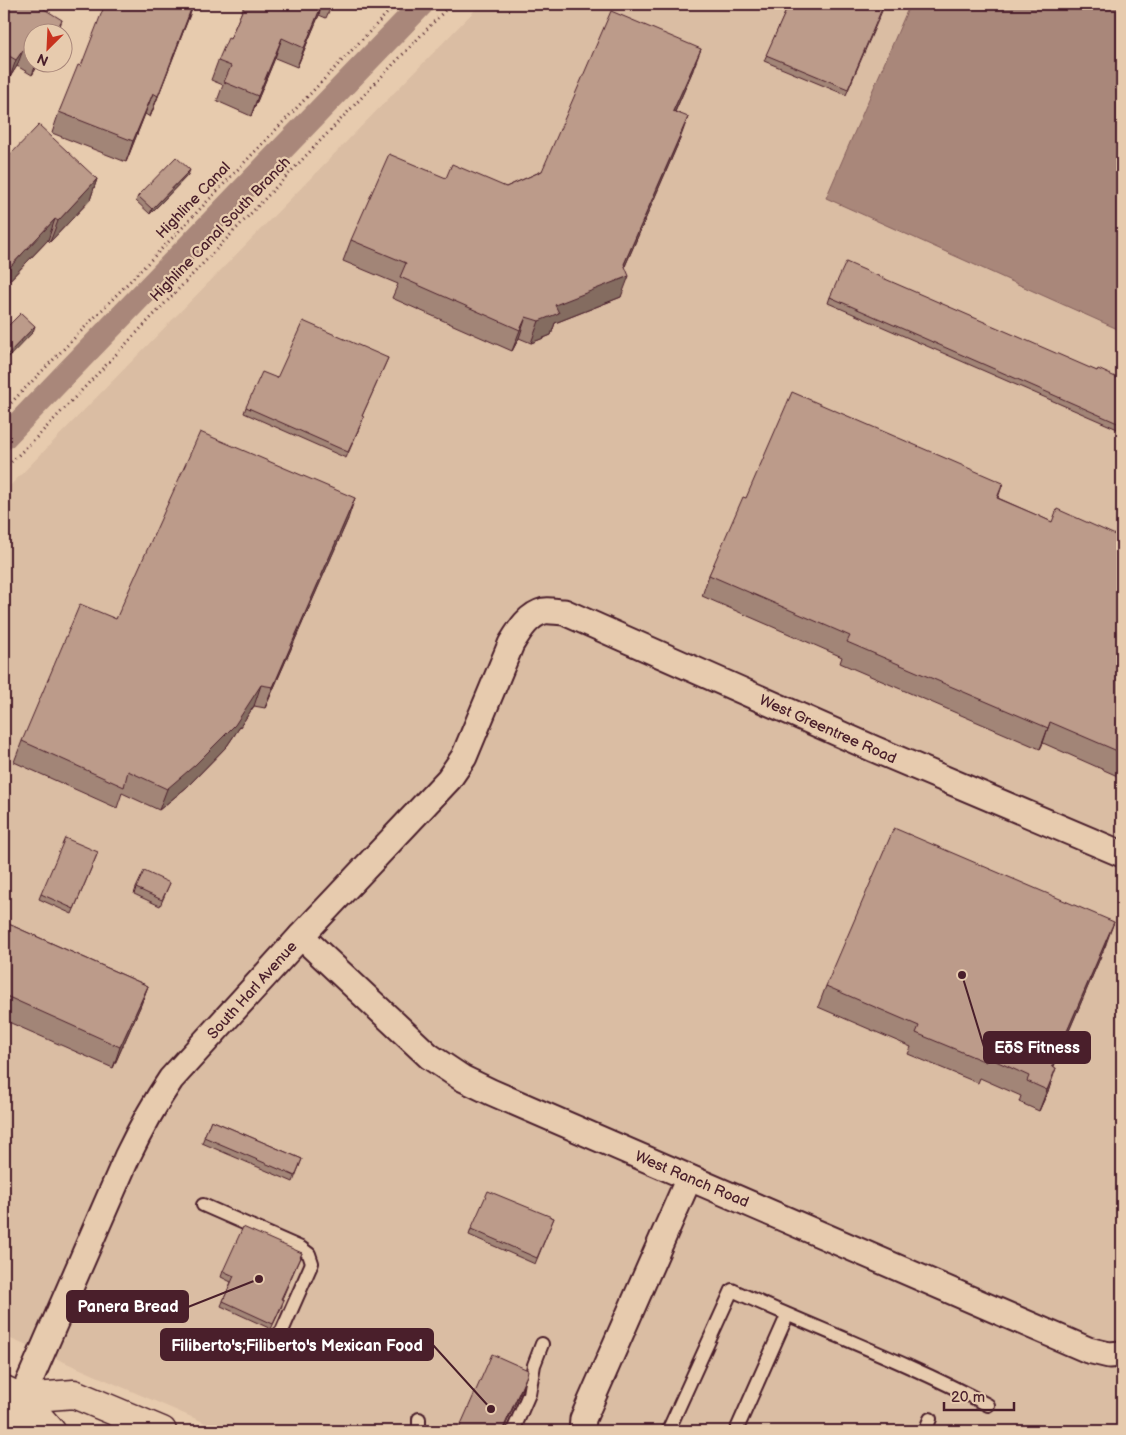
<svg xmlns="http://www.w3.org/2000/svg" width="1126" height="1435" viewBox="0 0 1126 1435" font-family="'Balsamiq Sans',sans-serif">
<rect width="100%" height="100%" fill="#e7cbae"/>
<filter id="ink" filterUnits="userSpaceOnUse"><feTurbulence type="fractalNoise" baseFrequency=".02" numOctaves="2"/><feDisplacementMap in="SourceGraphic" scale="10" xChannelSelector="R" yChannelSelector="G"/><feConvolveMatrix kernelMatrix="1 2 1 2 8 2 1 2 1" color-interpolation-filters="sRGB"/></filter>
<g filter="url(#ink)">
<path fill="#dabda3" d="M481 4H910L826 198 1122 331V1431H224L4 1336V492Z"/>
<path fill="#a9877a" stroke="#835d5a" d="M910 4H1122V331L826 198Z"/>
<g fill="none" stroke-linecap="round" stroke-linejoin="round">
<path stroke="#a9877a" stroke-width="24" d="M4 438 422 4"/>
<defs>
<g id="lane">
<path d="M203 1205 301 1248 309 1254 312 1263 282 1331 276 1337 226 1342"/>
<path d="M419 1431V1419"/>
<path d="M513 1431 529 1394 534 1365 542 1344"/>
<path d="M668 1431 732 1290C817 1329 905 1361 988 1405"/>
<path d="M736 1431 787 1316"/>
<path d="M925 1431 930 1419"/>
</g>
<g id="street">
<path d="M301 936 429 1056 462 1078 491 1092 1088 1350 1109 1355 1122 1354"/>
<path d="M22 1398 127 1157C140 1130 154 1104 171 1079L301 936 449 779 464 757 511 644C519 631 528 615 544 611 550 610 558 612 564 612L874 749 1122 854"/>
<path d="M582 1431 583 1419 689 1178"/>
</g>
<g id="secondary">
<path d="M4 1390 22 1398 51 1431"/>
<path d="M22 1398 74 1394 162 1431"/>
<path d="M8 1431 22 1398"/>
</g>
</defs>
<use href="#lane" stroke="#4a1f2b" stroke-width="16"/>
<use href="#street" stroke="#4a1f2b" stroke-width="29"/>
<use href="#secondary" stroke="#4a1f2b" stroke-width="31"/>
<g stroke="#4a1f2b" stroke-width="3" stroke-dasharray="1 4" stroke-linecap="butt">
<path d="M4 410 179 231 396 4"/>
<path d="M4 469 40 434 451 4"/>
</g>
<use href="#lane" stroke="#e7cbae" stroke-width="12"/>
<use href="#street" stroke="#e7cbae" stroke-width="25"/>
<use href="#secondary" stroke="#e7cbae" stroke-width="28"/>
</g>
<g fill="#a28577" stroke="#4a1f2b">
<path d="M4 4 32 32V62H40L32 75 17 66 10 77 4 73Z"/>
<path d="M194 4 150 117 145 114 126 162 52 133 59 112 81 66Z"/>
<path d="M245 4H332L326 18 319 15 297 67 275 58 251 116 217 101 223 85 211 80 218 61 230 39Z"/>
<path d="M789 4H885L846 95 764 61Z"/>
<path d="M693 70 675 112 680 139 625 266 621 297 555 323 551 335 531 343 519 338 512 351 392 298 398 284 343 261 351 240 446 178 506 187 542 171Z"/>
<path d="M4 155 7 158 97 179 90 200 50 242 48 240 4 286Z"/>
<path d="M188 175 150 214 136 201 138 196Z"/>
<path d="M830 297 1097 371 1122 380V431L828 303Z"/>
<path d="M388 358 362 416V422L346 458 244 413 246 407 277 378Z"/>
<path d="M1003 483 998 498 1052 522 1122 538V778L1043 743 1040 749 840 663 842 657 702 596 709 575 746 498Z"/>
<path d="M348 519 265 708 254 706 227 746 187 787 159 810 122 793 117 808 14 762 22 741 116 619Z"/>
<path d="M98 852 72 914 39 899 41 894Z"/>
<path d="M170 883 160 906 134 894 136 888Z"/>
<path d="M4 922 148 986 140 1007 113 1068 4 1020Z"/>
<path d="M1106 944 1054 1066 1049 1089 1039 1111 1019 1102 1021 1096 980 1078 978 1083 908 1054 911 1047 818 1007 826 986Z"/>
<path d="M211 1120 302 1159 293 1182 202 1143Z"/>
<path d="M554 1218 535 1264 469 1235 471 1229Z"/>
<path d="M302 1253 282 1299V1306L271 1329 221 1306 231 1282 221 1277 223 1271Z"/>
</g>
<g fill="#846c61" stroke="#4a1f2b">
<path d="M193 4H194L150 117 158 96Z"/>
<path d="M322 4 319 15 297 67 304 48Z"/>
<path d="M62 20 58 32H55Z"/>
<path d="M282 38 275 58 251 116 258 96Z"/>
<path d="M701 49 693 70 666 132 673 111Z"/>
<path d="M23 50 17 66 10 77 16 60Z"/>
<path d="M37 62H40L32 75Z"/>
<path d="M153 93 145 114 126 162 133 141Z"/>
<path d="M688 117 680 139 619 280 629 276 621 297 555 323 551 335 531 343 539 321 555 305 624 264Z"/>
<path d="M190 170 188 175 150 214 152 209Z"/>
<path d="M97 179 90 200 50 242 58 221Z"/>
<path d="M55 219 48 240 4 286V278L7 270Z"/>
<path d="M526 317 519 338 512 351 520 330Z"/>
<path d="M35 326 33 332 4 362V358Z"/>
<path d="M355 498 348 519 265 708 273 687Z"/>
<path d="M261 685 254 706 227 746 187 787 159 810 167 789Z"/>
<path d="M1050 722 1043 743 1040 749 1048 728Z"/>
<path d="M1114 922 1106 944 1045 1087 1052 1066Z"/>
<path d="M148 986 140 1007 113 1068 120 1047Z"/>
<path d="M1056 1068 1049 1089 1039 1111 1047 1090Z"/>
<path d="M527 1375 521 1391 503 1431H502Z"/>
</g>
<g fill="#bc9b8a" stroke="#4a1f2b">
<path d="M4 4H36L62 20 55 32H32V56L23 50 16 60 4 53Z"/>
<path d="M105 4H193L158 96 153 93 133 141 59 112 78 65 81 66Z"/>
<path d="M245 4H322L304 48 282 38 258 96 224 82 231 66 218 61 228 38 230 39Z"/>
<path d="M789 4H884L848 89 766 55Z"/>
<path d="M611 11 701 49 673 111 688 117 624 264 629 276 555 305 559 313 539 321 526 317 520 330 400 277 406 263 351 240 389 154 446 178 452 164 506 187 542 171Z"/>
<path d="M39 125 97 179 58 221 55 219 7 270 4 268V155L7 158Z"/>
<path d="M176 157 190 170 152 209 138 196Z"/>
<path d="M846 262 1097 371 1098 369 1122 380V425L830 297Z"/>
<path d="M21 313 35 326 4 358V330Z"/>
<path d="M303 321 388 358 362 416 364 417 348 452 246 407 262 372 277 378Z"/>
<path d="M792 392 1003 483 997 498 1039 516 1052 522 1057 509 1122 538V753L1050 722 1048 728 847 642 850 636 709 575 743 497 746 498Z"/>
<path d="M200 432 355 498 273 687 261 685 235 725 195 765 167 789 128 771 124 787 22 741 80 604 116 619Z"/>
<path d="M894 828 1114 922 1052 1066 1056 1068 1047 1090 1027 1081 1029 1076 987 1057 986 1062 916 1033 919 1026 826 986Z"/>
<path d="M65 838 98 852 74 909 41 894Z"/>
<path d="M144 871 170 883 162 900 136 888Z"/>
<path d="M4 922 148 986 120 1047 4 995Z"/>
<path d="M211 1120 302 1159 295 1176 204 1137Z"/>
<path d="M488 1191 554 1218 537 1258 471 1229Z"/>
<path d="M243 1227 302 1253 281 1299 284 1300 273 1324 223 1301 234 1276 223 1271Z"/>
<path d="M492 1354 528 1370 527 1375 502 1431H458Z"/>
</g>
</g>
<g text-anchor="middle" stroke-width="4.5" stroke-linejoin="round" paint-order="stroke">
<g font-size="15" fill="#4a1f2b" stroke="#e7cbae">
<text transform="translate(193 200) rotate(-46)" y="5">Highline Canal</text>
<text transform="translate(220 229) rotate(-46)" y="5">Highline Canal South Branch</text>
<text transform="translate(828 729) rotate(24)" y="5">West Greentree Road</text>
<text transform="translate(252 990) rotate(-48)" y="5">South Harl Avenue</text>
<text transform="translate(692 1179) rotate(23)" y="5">West Ranch Road</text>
</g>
</g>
<path fill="none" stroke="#4a1f2b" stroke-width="2" d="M962 975L984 1047M259 1279L188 1307M491 1409L433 1345"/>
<g fill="#4a1f2b" stroke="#e7cbae" stroke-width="2">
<circle cx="962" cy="975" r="5"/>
<circle cx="259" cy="1279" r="5"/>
<circle cx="491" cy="1409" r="5"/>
</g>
<g fill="#4a1f2b" stroke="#4a1f2b" stroke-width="2">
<rect x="984" y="1032" width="106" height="31" rx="5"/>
<rect x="67" y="1291" width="121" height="31" rx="5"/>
<rect x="161" y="1329" width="272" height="31" rx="5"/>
</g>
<g font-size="16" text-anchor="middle" font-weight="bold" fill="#fff">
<text x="1037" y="1053">EōS Fitness</text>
<text x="128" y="1312">Panera Bread</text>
<text x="297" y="1351">Filiberto's;Filiberto's Mexican Food</text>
</g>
<rect width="1126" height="1435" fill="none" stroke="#e7cbae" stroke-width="20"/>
<rect x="10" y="10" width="1106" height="1415" fill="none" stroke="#4a1f2b" stroke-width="2" filter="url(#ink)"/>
<g transform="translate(48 48) rotate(204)"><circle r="24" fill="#e7cbae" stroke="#a8867a"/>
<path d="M0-4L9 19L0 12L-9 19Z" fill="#c8321e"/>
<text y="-8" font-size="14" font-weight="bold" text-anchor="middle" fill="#4a1f2b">N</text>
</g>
<path d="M944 1402v8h70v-8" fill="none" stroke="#4a1f2b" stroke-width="2.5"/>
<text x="951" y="1402" font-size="15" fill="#4a1f2b" stroke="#e7cbae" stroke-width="4" paint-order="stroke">20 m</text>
</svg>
